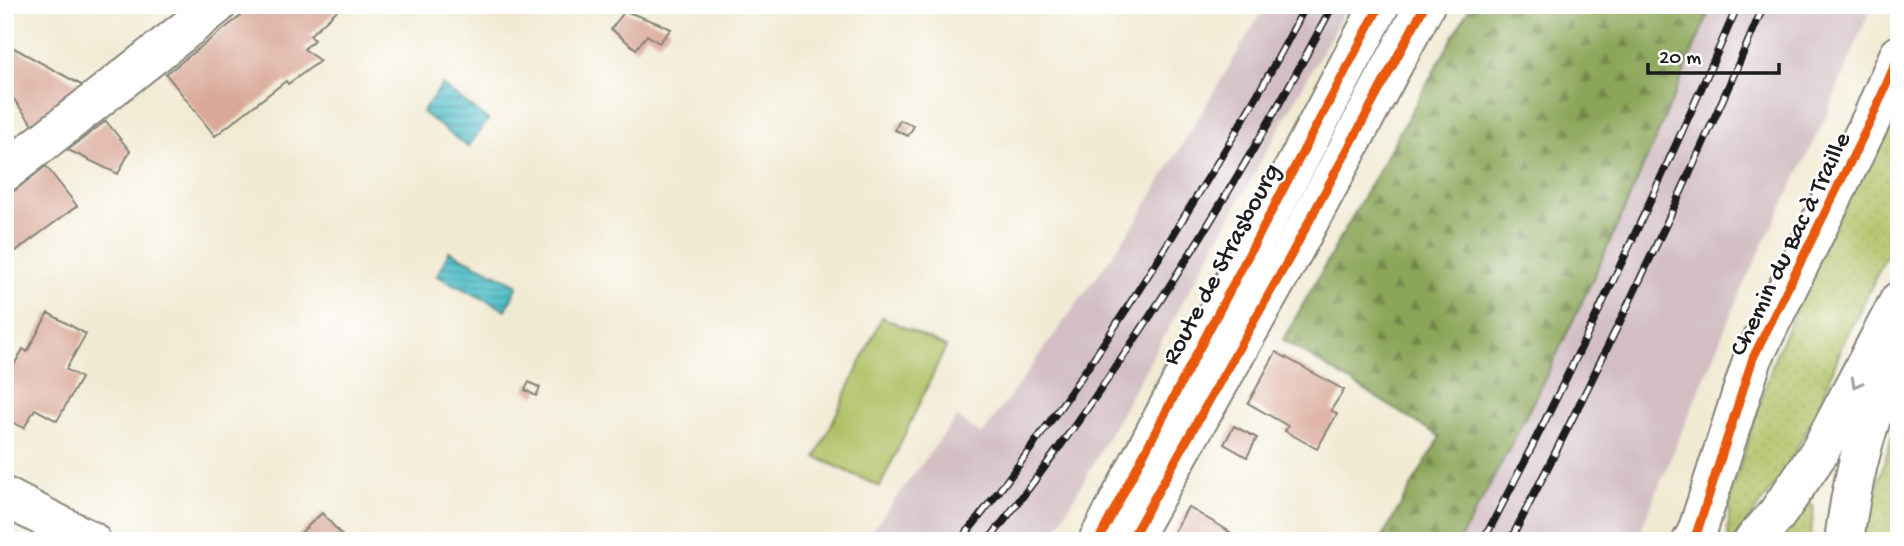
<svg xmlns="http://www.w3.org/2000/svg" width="1904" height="546" viewBox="0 0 1904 546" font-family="'Gochi Hand',sans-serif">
<defs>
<pattern id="grass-dots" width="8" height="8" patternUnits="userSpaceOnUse" patternTransform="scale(1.75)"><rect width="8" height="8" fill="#afbf62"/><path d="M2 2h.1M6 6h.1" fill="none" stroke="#96a454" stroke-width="1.8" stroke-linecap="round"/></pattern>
<pattern id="forest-firs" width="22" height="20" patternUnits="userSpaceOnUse" patternTransform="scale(1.75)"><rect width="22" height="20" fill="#8ba658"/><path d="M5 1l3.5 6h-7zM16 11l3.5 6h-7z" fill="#718648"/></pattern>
<pattern id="water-rules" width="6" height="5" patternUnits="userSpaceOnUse" patternTransform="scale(1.75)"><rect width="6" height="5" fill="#50bdc8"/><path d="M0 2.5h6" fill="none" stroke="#4299a2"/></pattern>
</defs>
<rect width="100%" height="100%" fill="#fff"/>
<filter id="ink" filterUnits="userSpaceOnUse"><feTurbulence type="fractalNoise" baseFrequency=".0143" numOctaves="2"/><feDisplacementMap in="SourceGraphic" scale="14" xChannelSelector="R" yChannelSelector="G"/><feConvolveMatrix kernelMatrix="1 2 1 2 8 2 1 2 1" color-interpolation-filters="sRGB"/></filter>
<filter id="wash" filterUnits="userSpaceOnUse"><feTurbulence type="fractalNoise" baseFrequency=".00686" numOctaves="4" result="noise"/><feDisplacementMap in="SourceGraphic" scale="28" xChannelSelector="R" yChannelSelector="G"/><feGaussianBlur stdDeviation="1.57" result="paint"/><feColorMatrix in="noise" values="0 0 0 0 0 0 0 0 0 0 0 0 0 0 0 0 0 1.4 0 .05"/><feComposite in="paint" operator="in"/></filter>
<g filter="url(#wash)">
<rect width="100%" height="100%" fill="#f1ead3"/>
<g fill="#d2bec3">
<path d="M1266 5H1348L1050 541H864L957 417 982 435 1136 222Z"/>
<path d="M1471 5H1872L1825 119 1742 288 1636 541H1380L1440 437 1283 340Z"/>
</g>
<g fill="url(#grass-dots)" stroke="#666e3f" stroke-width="2">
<path d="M1899 72V230L1842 346 1819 407 1785 471 1735 539 1732 540 1728 536 1730 497 1775 357Z"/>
<path d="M1899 416V541H1862V533Z"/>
<path d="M1808 502 1814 507 1810 541H1774Z"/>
</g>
<path fill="url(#forest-firs)" stroke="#54613a" stroke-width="2" d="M1471 5H1712C1637 187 1556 369 1459 541H1380L1440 437 1283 340Z"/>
<path fill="#afbf62" stroke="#666e3f" stroke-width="2" d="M882 317 946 347 880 487 816 457Z"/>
<g fill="url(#water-rules)" stroke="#366c72" stroke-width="2">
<path d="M442 85 488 120 468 147 422 112Z"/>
<path d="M449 251 518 285 506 310 437 276Z"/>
</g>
<g id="blocks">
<g fill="#d9a897">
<path d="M255 5H343L310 35 314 40 304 49 320 61 288 84 286 81 215 136 166 74Z"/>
<path d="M625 11 657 23 671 29 659 43 647 35 636 49 611 29Z"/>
<path d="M5 43 85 87 34 126 5 88Z"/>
<path d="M900 120 914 126 908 136 895 130Z"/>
<path d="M106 121 130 151 118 174 68 150Z"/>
<path d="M46 166 77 206 5 259V198Z"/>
<path d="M48 313 86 334 66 369 81 378 57 421 35 409 24 428 5 419V367L11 370 23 349 27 352Z"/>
<path d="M1276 352 1344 390 1331 410 1337 414 1317 449 1285 431 1288 426 1248 403Z"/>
<path d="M529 382 540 388 536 396 525 390Z"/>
<path d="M1234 426 1257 438 1247 457 1224 444Z"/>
<path d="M1188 507 1230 532 1226 541H1169Z"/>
<path d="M322 513 347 541H292Z"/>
</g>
</g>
</g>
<g filter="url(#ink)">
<use href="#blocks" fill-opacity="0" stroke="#868378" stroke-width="2"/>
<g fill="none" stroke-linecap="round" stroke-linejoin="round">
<defs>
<g id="minor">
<path d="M5 172 217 5"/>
<path d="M5 497 91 541"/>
<path d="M1692 541 1697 532 1753 358 1872 118 1899 55"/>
</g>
<g id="major">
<path d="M1098 541 1380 5"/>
<path d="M1130 541 1290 257 1425 5"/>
</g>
<g id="highway">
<path d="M1753 541 1777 514 1820 451 1899 301"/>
<path d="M1844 541C1853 472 1867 420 1895 357"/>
</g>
</defs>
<use href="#minor" stroke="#868378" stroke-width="42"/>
<use href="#major" stroke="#868378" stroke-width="42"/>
<use href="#highway" stroke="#868378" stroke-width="42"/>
<use href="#minor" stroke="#fff" stroke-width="38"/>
<use href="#major" stroke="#fff" stroke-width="38"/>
<use href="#highway" stroke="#fff" stroke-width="38"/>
<defs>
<g id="rail">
<path d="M960 541C1042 439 1116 329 1184 217 1227 148 1269 78 1306 5"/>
<path d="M988 541C1120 374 1234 193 1333 5"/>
<path d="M1483 541C1576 366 1659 186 1738 5"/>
<path d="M1510 541C1601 366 1686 187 1764 5"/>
</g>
</defs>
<use href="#rail" stroke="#1c1c1c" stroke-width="8"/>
<use href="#rail" stroke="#fff" stroke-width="5" stroke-dasharray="16" stroke-linecap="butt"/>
<defs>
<g id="cycleway">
<path d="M1098 541 1380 5"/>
<path d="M1130 541 1290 257 1425 5"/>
<path d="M1692 541 1697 532 1753 358 1872 118 1899 55"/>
</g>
</defs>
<use href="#cycleway" stroke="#fff" stroke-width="13"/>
<use href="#cycleway" stroke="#e8590c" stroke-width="9"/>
</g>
<defs><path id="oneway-chevron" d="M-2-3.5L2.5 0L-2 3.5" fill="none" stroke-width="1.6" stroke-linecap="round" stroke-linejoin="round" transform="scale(1.75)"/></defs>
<use stroke="#999" href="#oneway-chevron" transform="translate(1856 383) rotate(118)"/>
</g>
<g text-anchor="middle" stroke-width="5" stroke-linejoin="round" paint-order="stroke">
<g font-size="26" fill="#1c1c1c" stroke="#fff">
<text transform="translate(1788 243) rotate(-64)" y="9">Chemin du Bac à Traille</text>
<text transform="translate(1219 263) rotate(-62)" y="9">Route de Strasbourg</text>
</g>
</g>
<rect width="1904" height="546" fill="none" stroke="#fff" stroke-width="28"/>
<path d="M1648 63v10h131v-10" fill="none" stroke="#1c1c1c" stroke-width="3.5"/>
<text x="1659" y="63" font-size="21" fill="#1c1c1c" stroke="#ffffff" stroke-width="5" paint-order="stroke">20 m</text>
</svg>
